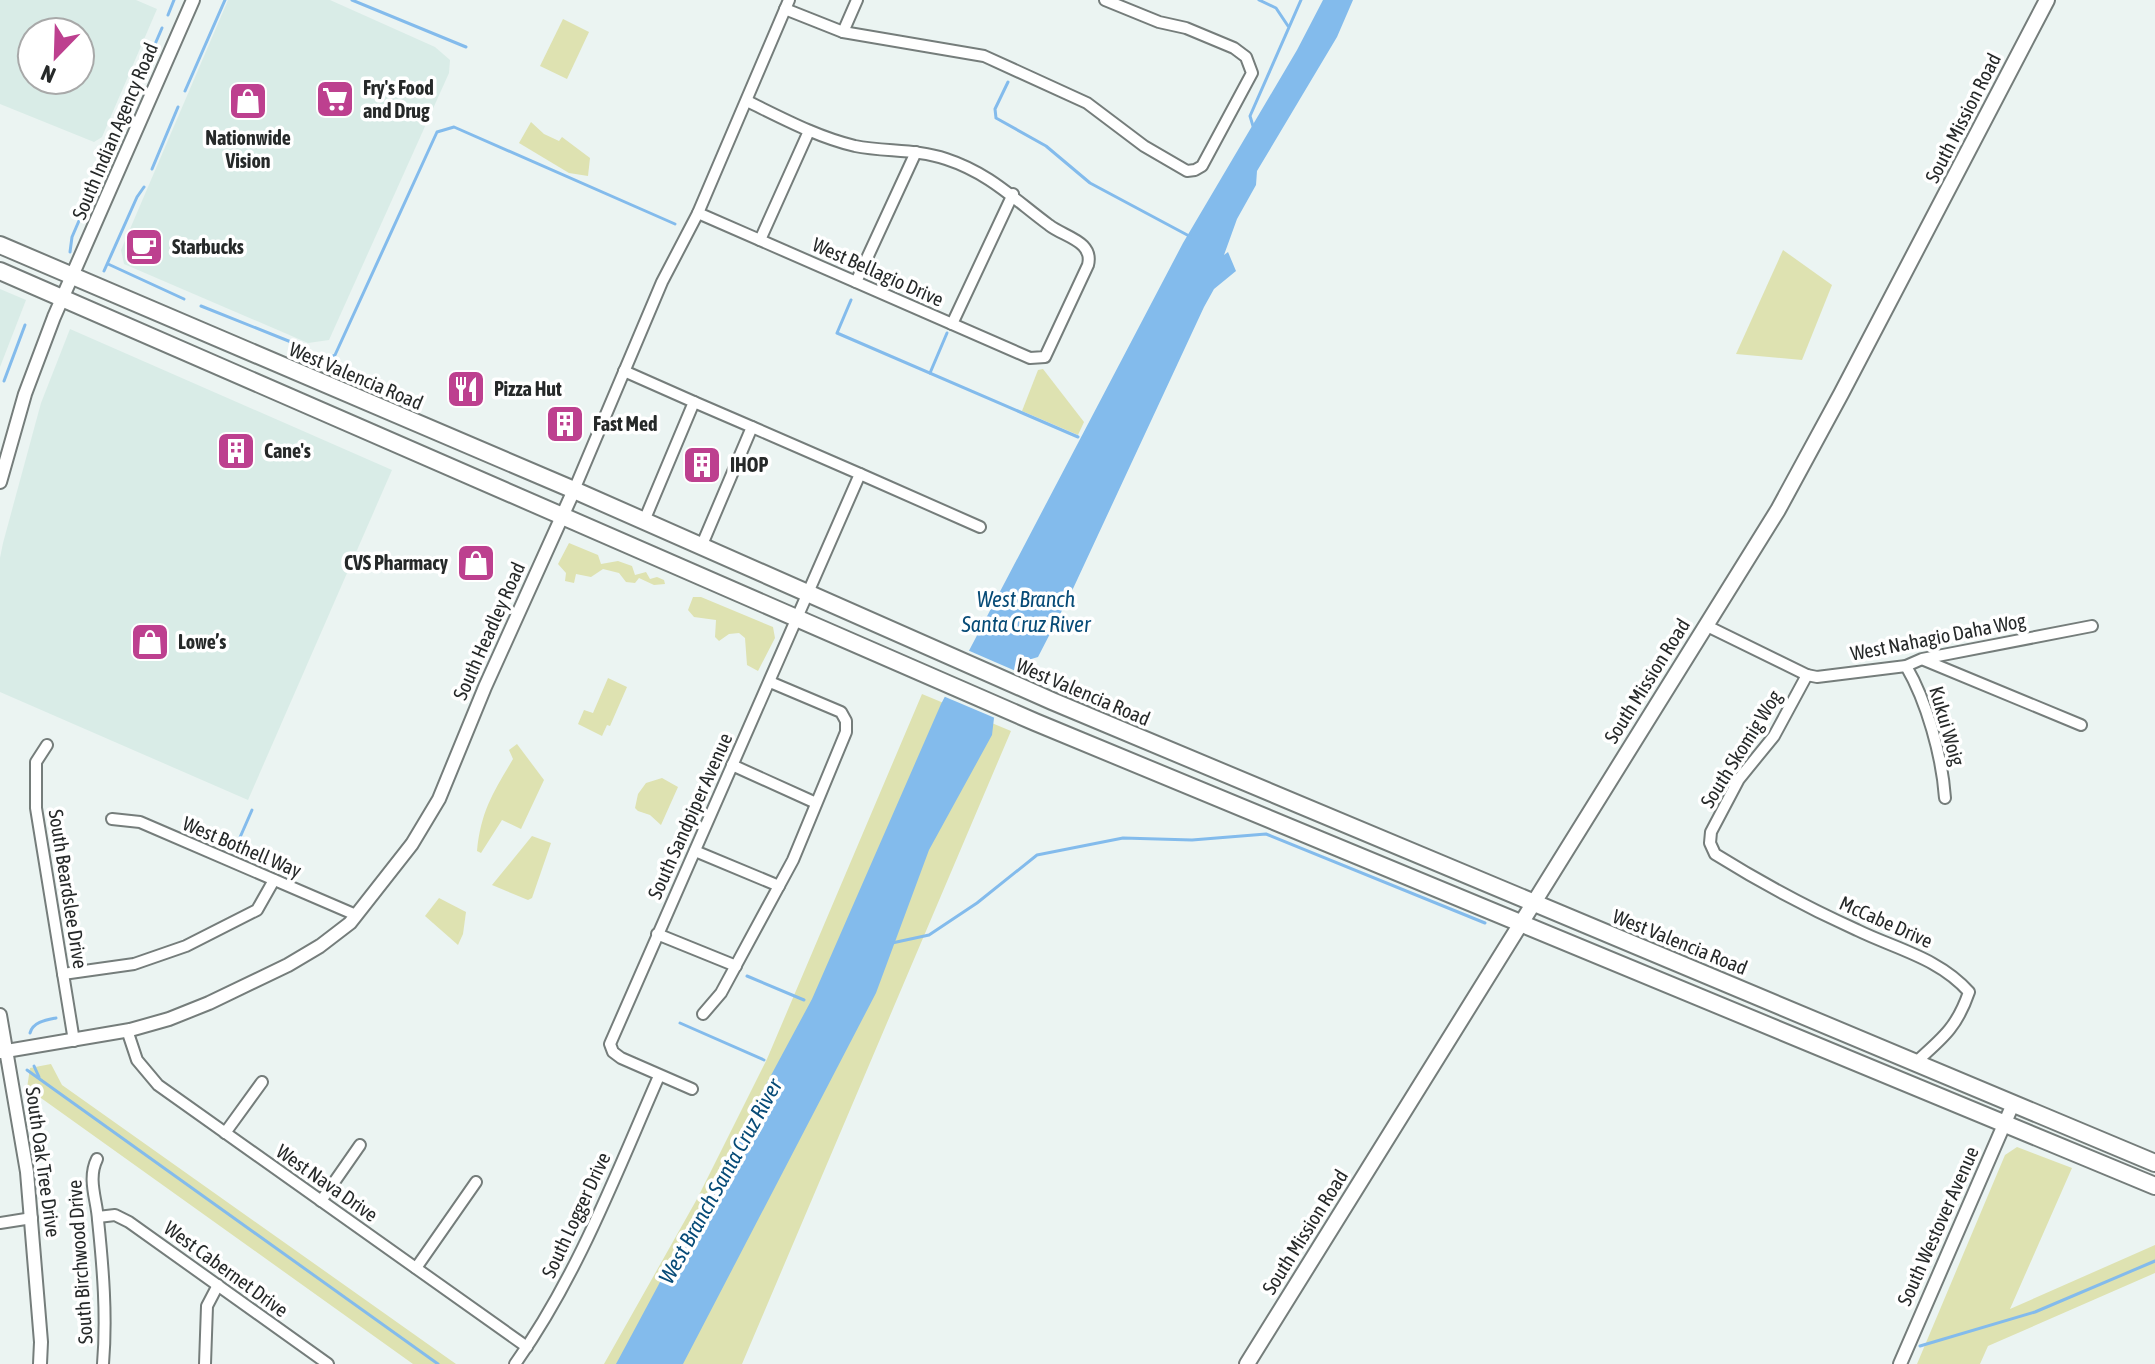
<svg xmlns="http://www.w3.org/2000/svg" width="2155" height="1364" viewBox="0 0 2155 1364" font-family="'Asap Condensed',sans-serif">
<rect width="100%" height="100%" fill="#ebf4f2"/>
<g fill="#d9ece7" fill-rule="evenodd">
<path d="M0 0H136L157 9 102 137 94 142 0 104ZM32 32H80V80H32Z"/>
<path d="M228 0H330L435 47 450 60 449 73 329 340 308 343 124 264 121 250Z"/>
<path d="M0 289 26 300 0 367Z"/>
<path d="M70 329 392 470 248 800 0 692V558L3 543 41 403Z"/>
</g>
<g fill="#dee2b1">
<path d="M563 19 589 32 567 79 540 66Z"/>
<path d="M531 122 544 134 559 141 562 137 590 158 588 176 569 173 519 143Z"/>
<path d="M1783 250 1832 285 1802 360 1736 354Z"/>
<path d="M1043 369 1084 422 1078 435 1022 411 1038 370Z"/>
<path d="M569 543 598 555 601 564 618 561 632 566 635 575 646 572 650 579 657 577 664 580 665 584 654 585 639 578 635 583 626 582 619 573 603 569 591 577 576 574 574 583 565 581 566 573 558 564Z"/>
<path d="M693 597H701L773 627 775 638 758 671 747 665 745 638 739 633 729 634 719 641 715 637 716 620 694 617 688 610Z"/>
<path d="M608 678 627 687 610 726 607 725 602 736 578 724 584 710 593 713Z"/>
<path d="M922 694 1011 731 742 1364H604L697 1199 767 1059Z"/>
<path d="M517 744 544 780 521 829 502 820 481 853 477 851C481 811 493 793 513 759L509 750Z"/>
<path d="M662 778 678 787 661 825 650 815 638 811 635 808 638 794 646 783Z"/>
<path d="M532 836 551 843 532 898 528 900 492 885Z"/>
<path d="M439 898 466 912 463 934 458 945 425 916Z"/>
<path d="M51 1064 62 1085 456 1364H413L27 1088 30 1068Z"/>
<path d="M2017 1147 2072 1168 2010 1309 2155 1245V1273L1988 1346 1980 1364H1917L2005 1155Z"/>
</g>
<path fill="#83bbec" d="M1323 0H1353L1337 37 1257 171 1256 185 1237 219 1224 255 1228 252 1236 271 1214 289 1204 307 1071 593 1038 657 1028 660 1018 671 994 718 992 735 929 850 876 993 683 1364H616L812 999 941 704 1183 243 1297 50Z"/>
<path fill="#ebf4f2" d="M965 649 1018 672 995 718 943 696Z"/>
<g fill="none" stroke-linecap="round" stroke-linejoin="round">
<g stroke="#83bbec" stroke-width="3">
<path d="M352 0 466 47"/>
<path d="M1259 0 1276 8 1288 26"/>
<path d="M168 15 174 0"/>
<path d="M1008 82 995 109 996 118 1046 146 1090 183 1191 237"/>
<path d="M185 91 225 0"/>
<path d="M1253 126 1250 116 1301 0"/>
<path d="M152 169 178 107"/>
<path d="M70 252 72 237 162 28"/>
<path d="M108 264 184 299"/>
<path d="M104 271 137 197 144 187"/>
<path d="M851 300 837 333 1078 437"/>
<path d="M201 306 306 348"/>
<path d="M329 358 335 355 437 132 454 127 675 224"/>
<path d="M930 373 947 333"/>
<path d="M4 381 25 325"/>
<path d="M234 851 252 810"/>
<path d="M892 943 929 935 977 903 1037 855 1123 838 1192 840 1266 834 1485 923"/>
<path d="M747 976 804 1000"/>
<path d="M680 1023 764 1060"/>
<path d="M30 1033C33 1022 46 1020 56 1018"/>
<path d="M34 1066 39 1077"/>
<path d="M27 1070 438 1364"/>
<path d="M1920 1346 2035 1312 2155 1261"/>
</g>
<defs>
<g id="minor">
<path d="M785 9 843 32 984 56 1087 103 1144 146 1187 171 1195 170 1202 166 1252 73 1246 57 1234 48 1186 28 1159 22 1105 0"/>
<path d="M843 32 857 0"/>
<path d="M698 213 1030 358 1045 357 1088 265C1094 241 1064 237 1049 225 1014 199 989 173 946 159 917 149 885 152 855 146 817 137 782 118 747 101"/>
<path d="M760 240 809 131"/>
<path d="M856 282 916 152"/>
<path d="M952 324 1013 194"/>
<path d="M624 371 694 402 644 521"/>
<path d="M694 402 752 427 701 547"/>
<path d="M860 474 980 527"/>
<path d="M574 490 662 282 698 213 789 0"/>
<path d="M1705 625 1807 675 1817 677 1906 666 1922 659 2092 626"/>
<path d="M1924 660 2081 725"/>
<path d="M1906 666C1927 702 1942 756 1945 798"/>
<path d="M1807 675 1774 736 1739 779 1711 832 1710 843 1715 854C1760 882 1808 908 1857 930 1896 949 1939 958 1969 992 1957 1027 1943 1038 1916 1062"/>
<path d="M47 745 36 762V808L74 1041"/>
<path d="M732 765 816 803"/>
<path d="M112 819 140 822 356 915"/>
<path d="M695 851 779 886"/>
<path d="M657 934 736 966"/>
<path d="M63 974 134 964 186 946 257 910 274 880"/>
<path d="M703 1014 721 993 793 860 846 732V721L841 712 770 682"/>
<path d="M127 1030 137 1060 158 1085 527 1347"/>
<path d="M692 1089 621 1058 613 1052 610 1044 860 474 752 427"/>
<path d="M225 1133 262 1082"/>
<path d="M97 1159C87 1179 97 1200 98 1220 103 1268 107 1316 103 1364"/>
<path d="M321 1201 360 1145"/>
<path d="M98 1217 115 1215 129 1222 328 1364"/>
<path d="M0 1223 32 1218"/>
<path d="M416 1268 476 1182"/>
<path d="M205 1364 207 1306 218 1285"/>
<path d="M515 1364C577 1277 616 1174 659 1076"/>
</g>
<g id="tertiary">
<path d="M0 482 25 394 54 317 193 0"/>
<path d="M0 1015 27 1172 41 1342 40 1364"/>
<path d="M0 1052 130 1030 169 1019 209 1003 288 965 320 946 350 923 412 844 439 799 485 687 574 490"/>
<path d="M1900 1364 2013 1104"/>
</g>
<path id="secondary" d="M1247 1364 1778 510 1841 394 2047 0"/>
<g id="primary">
<path d="M0 245 574 490 1052 701 2155 1163"/>
<path d="M0 271 1035 722 2155 1186"/>
</g>
</defs>
<use href="#minor" stroke="#757d7b" stroke-width="14"/>
<use href="#tertiary" stroke="#757d7b" stroke-width="16"/>
<use href="#secondary" stroke="#757d7b" stroke-width="18"/>
<use href="#primary" stroke="#757d7b" stroke-width="20"/>
<use href="#minor" stroke="#fff" stroke-width="10"/>
<use href="#tertiary" stroke="#fff" stroke-width="12"/>
<use href="#secondary" stroke="#fff" stroke-width="14"/>
<use href="#primary" stroke="#fff" stroke-width="16"/>
</g>
<defs>
<symbol id="supermarket-square" viewBox="-11 -11 22 22"><rect x="-9" y="-9" width="18" height="18" rx="4" fill="#bd408f" stroke="#fff"/><path d="M-6-5.5h2.5l.6 2H6L4.5 2H-2.5L-4.4-4H-6ZM-1.5 3.2a1.3 1.3 0 1 0 .1 0ZM3 3.2a1.3 1.3 0 1 0 .1 0Z" fill="#fff"/></symbol>
<symbol id="shop-square" viewBox="-11 -11 22 22"><rect x="-9" y="-9" width="18" height="18" rx="4" fill="#bd408f" stroke="#fff"/><path d="M-5-2.5h2.3a2.7 3.5 0 0 1 5.4 0H5L5.5 6h-11ZM-1.5-2.5h3a1.5 2.3 0 0 0-3 0Z" fill="#fff"/></symbol>
<symbol id="cafe-square" viewBox="-11 -11 22 22"><rect x="-9" y="-9" width="18" height="18" rx="4" fill="#bd408f" stroke="#fff"/><path d="M-5.5-4.5H6V0H3Q3 3.5 0 3.5H-2.5Q-5.5 3.5-5.5 0ZM3-3.2v2h1.7v-2ZM-6 4.5H4V6H-6Z" fill="#fff"/></symbol>
<symbol id="restaurant-square" viewBox="-11 -11 22 22"><rect x="-9" y="-9" width="18" height="18" rx="4" fill="#bd408f" stroke="#fff"/><path d="M-5-6h1v4h1v-4h1v4h1v-4h1v5L-1.5 .5V6h-2V.5L-5-1ZM5-6V6H3V1.5H1.5Q1.5-4 5-6Z" fill="#fff"/></symbol>
<symbol id="building-square" viewBox="-11 -11 22 22"><rect x="-9" y="-9" width="18" height="18" rx="4" fill="#bd408f" stroke="#fff"/><path d="M-4-6H4V6H1V3H-1V6H-4ZM-2.5-4.3h1.7v1.8h-1.7ZM.8-4.3h1.7v1.8H.8ZM-2.5-1h1.7V.8h-1.7ZM.8-1h1.7V.8H.8Z" fill="#fff"/></symbol>
</defs>
<g fill-rule="evenodd">
<use href="#supermarket-square" x="313" y="77" width="44" height="44"/>
<use href="#shop-square" x="226" y="79" width="44" height="44"/>
<use href="#cafe-square" x="122" y="225" width="44" height="44"/>
<use href="#restaurant-square" x="444" y="367" width="44" height="44"/>
<use href="#building-square" x="543" y="402" width="44" height="44"/>
<use href="#building-square" x="214" y="429" width="44" height="44"/>
<use href="#building-square" x="680" y="443" width="44" height="44"/>
<use href="#shop-square" x="454" y="541" width="44" height="44"/>
<use href="#shop-square" x="128" y="620" width="44" height="44"/>
</g>
<g text-anchor="middle" stroke-width="7" stroke-linejoin="round" paint-order="stroke">
<g font-size="20" font-weight="bold" fill="#262929" stroke="#fff" text-anchor="start">
<text x="363" y="95">Fry's Food<tspan x="363" dy="23">and Drug</tspan></text>
<text x="248" y="145" text-anchor="middle">Nationwide<tspan x="248" dy="23">Vision</tspan></text>
<text x="172" y="254">Starbucks</text>
<text x="494" y="396">Pizza Hut</text>
<text x="593" y="431">Fast Med</text>
<text x="264" y="458">Cane's</text>
<text x="730" y="472">IHOP</text>
<text x="448" y="570" text-anchor="end">CVS Pharmacy</text>
<text x="178" y="649">Lowe’s</text>
</g>
<g font-size="20" fill="#262929" stroke="#fff">
<text transform="translate(1963 118) rotate(-63)" y="7">South Mission Road</text>
<text transform="translate(115 131) rotate(-67)" y="7">South Indian Agency Road</text>
<text transform="translate(878 272) rotate(24)" y="7">West Bellagio Drive</text>
<text transform="translate(356 376) rotate(23)" y="7">West Valencia Road</text>
<text transform="translate(489 631) rotate(-66)" y="7">South Headley Road</text>
<text transform="translate(1938 637) rotate(-11)" y="7">West Nahagio Daha Wog</text>
<text transform="translate(1647 681) rotate(-58)" y="7">South Mission Road</text>
<text transform="translate(1083 692) rotate(23)" y="7">West Valencia Road</text>
<text transform="translate(1947 726) rotate(74)" y="7">Kukui Woig</text>
<text transform="translate(1741 749) rotate(-58)" y="7">South Skomig Wog</text>
<text transform="translate(690 816) rotate(-66)" y="7">South Sandpiper Avenue</text>
<text transform="translate(242 847) rotate(23)" y="7">West Bothell Way</text>
<text transform="translate(68 889) rotate(81)" y="7">South Beardslee Drive</text>
<text transform="translate(1886 922) rotate(24)" y="7">McCabe Drive</text>
<text transform="translate(1680 942) rotate(22)" y="7">West Valencia Road</text>
<text transform="translate(43 1162) rotate(82)" y="7">South Oak Tree Drive</text>
<text transform="translate(327 1183) rotate(35)" y="7">West Nava Drive</text>
<text transform="translate(576 1215) rotate(-65)" y="7">South Logger Drive</text>
<text transform="translate(1938 1226) rotate(-66)" y="7">South Westover Avenue</text>
<text transform="translate(1305 1232) rotate(-58)" y="7">South Mission Road</text>
<text transform="translate(80 1262) rotate(-94)" y="7">South Birchwood Drive</text>
<text transform="translate(226 1269) rotate(36)" y="7">West Cabernet Drive</text>
</g>
<g font-size="22" font-style="italic" fill="#074b77" stroke="#fff">
<text x="1026" y="607">West Branch<tspan x="1026" dy="25">Santa Cruz River</tspan></text>
<text transform="translate(720 1181) rotate(-61)" y="8">West Branch Santa Cruz River</text>
</g>
</g>
<g transform="translate(56 56) rotate(203)"><circle r="38" fill="#ffffff" stroke="#a8a9a9" stroke-width="2"/>
<path d="M0-6L14 30L0 20L-14 30Z" fill="#bd408f"/>
<text y="-12" font-size="22" font-weight="bold" text-anchor="middle" fill="#262929">N</text>
</g>
</svg>
